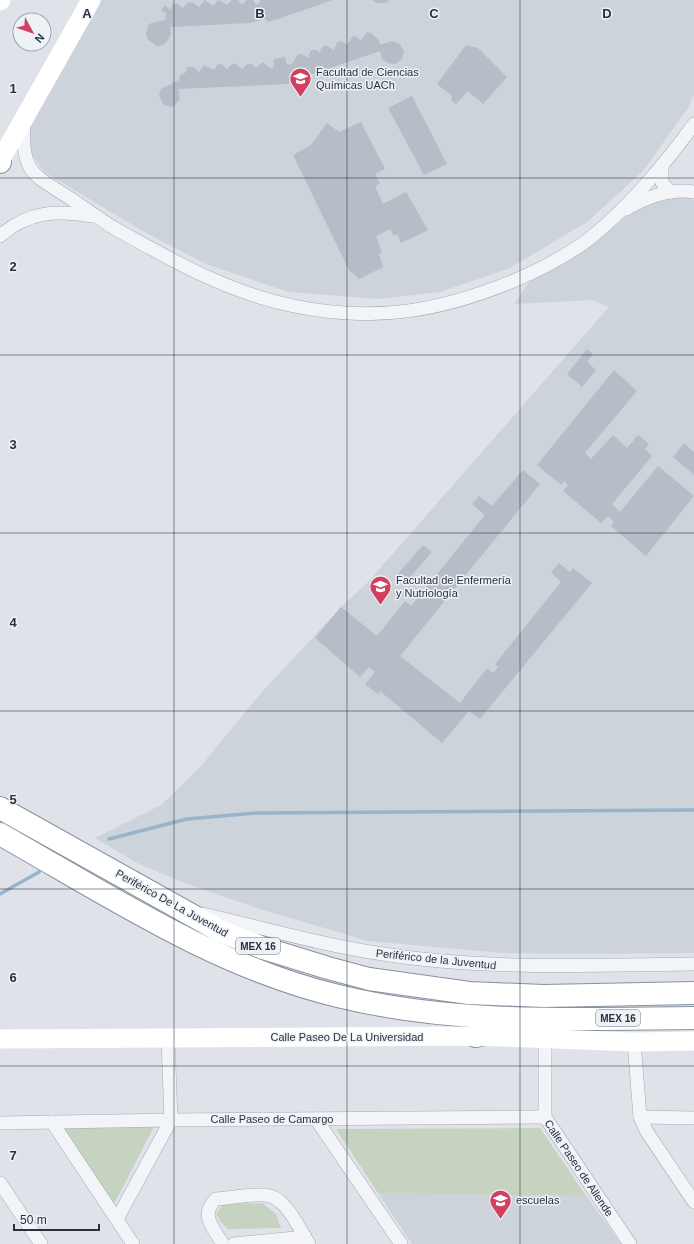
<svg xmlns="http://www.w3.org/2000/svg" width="694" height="1244" viewBox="0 0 694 1244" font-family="Arial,sans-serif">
<rect width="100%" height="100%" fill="#dfe3e9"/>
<g fill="#cdd3db">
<path d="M101 0H694V95L688 108 643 171 587 222 508 269 440 292 378 299 288 292 206 264 146 233 44 172 33 156 28 136 34 118Z"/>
<path d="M680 196 694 200V953L586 954 503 953 368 941 260 909 184 883 137 863 95 838 161 805 201 766 261 693 341 607 367 583 609 307 592 300 514 304 529 282 601 238 638 206Z"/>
<path d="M378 1193 586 1196 621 1244H412Z"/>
</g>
<g fill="#c6d3c0">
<path d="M65 1125H155L115 1202H110L64 1130Z"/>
<path d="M540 1128 586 1196 378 1193 336 1129Z"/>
<path d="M262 1203 276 1214 281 1228 228 1229 221 1222 216 1214 223 1204Z"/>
</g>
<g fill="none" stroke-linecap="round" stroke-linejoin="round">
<g stroke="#98b4ca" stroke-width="3.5">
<path d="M109 839 187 819 257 813 694 810"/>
<path d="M0 894 39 872"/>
</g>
</g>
<g fill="#b6bdc6">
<path d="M205 0 213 6 218 0 227 5 232 0H238L241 4H243L246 0H253L256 5 260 3V0H333L269 22 265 19 250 23 170 27 171 34 168 40 163 45 157 46 148 40 146 34 148 26 151 23 165 20 166 13 161 11 165 5 170 10 173 4H178L183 8 187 3 192 2 199 7Z"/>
<path d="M372 0H390L385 3H377Z"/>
<path d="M367 32 372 34 379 40 380 45 392 41 400 44 404 52 402 59 395 64 388 63 382 59 380 51 289 82V84L178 89 180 99 174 106 170 107 163 104 159 96 161 89 179 80 180 75 185 73 188 67H194L199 72 204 65 214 70 217 65 221 64 227 69 231 65 235 63 242 69 247 64H252L256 68 263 62 270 68 274 67 273 59 285 57 287 65 292 64 298 54H302L308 58 311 50H317L320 53 321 48 326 45 334 50 337 42 342 41 347 45 353 36 357 37 361 41Z"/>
<path d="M466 45 478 48 507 77 483 104 468 91 456 104 451 100 452 96 437 84Z"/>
<path d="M412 96 447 164 424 175 388 108Z"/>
<path d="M361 122 385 169 375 174 380 184 375 186 383 204 406 192 428 230 401 243 397 234 394 236 390 229 376 236 382 252 379 254 383 267 359 279 349 270 293 155 311 145 327 123 339 132Z"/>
<path d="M587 349 593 354 587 362 596 370 582 387 567 374Z"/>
<path d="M614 370 637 391 585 453 591 459 613 435 627 448 638 435 649 444 645 449 652 456 612 504 620 512 658 466 694 496 646 556 611 526 614 521 611 519 608 516 601 523 563 491 568 485 564 481 561 485 537 465Z"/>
<path d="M684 443 694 452V475L673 457Z"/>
<path d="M523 470 540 484 400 656 460 703 487 668 493 673 498 667 495 664 561 582 551 572 559 563 570 572 573 568 592 583 480 719 469 711 442 743 380 691 378 694 365 684 375 672 369 667 360 677 315 638 341 607 377 636 405 601 411 606 485 515 472 504 479 496 492 506Z"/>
<path d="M423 545 432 552 405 583 397 575Z"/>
</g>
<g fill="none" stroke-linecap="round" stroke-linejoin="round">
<defs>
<g id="street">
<path d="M24 121C20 178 37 175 77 203 90 212 101 220 114 228 171 260 229 293 294 306 375 323 443 311 518 279 543 268 568 255 589 239 626 210 667 162 694 124"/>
<path d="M662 165V183L671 192"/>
<path d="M626 209C645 198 671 188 694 192"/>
<path d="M0 236C28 211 57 210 92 216"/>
<path d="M203 914C263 928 322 945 383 954 486 970 590 965 694 964"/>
<path d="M545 1040V1117L630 1244"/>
<path d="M634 1042 640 1117 647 1132 694 1202"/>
<path d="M640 1117 694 1118"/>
<path d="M316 1119 401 1244"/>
<path d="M52 1122 133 1244"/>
<path d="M0 1123 171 1120 545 1117"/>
<path d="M0 1183 41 1244"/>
<path d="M117 1219 171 1120 168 1039"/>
<path d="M223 1244C214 1229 199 1215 216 1199 232 1198 249 1194 265 1195 286 1196 299 1229 309 1244"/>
<path d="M234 1244 305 1237"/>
</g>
<g id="highway">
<path d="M0 162V160"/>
<path d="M0 808 220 931 263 948 328 968 369 979 469 993 544 996 694 993"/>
<path d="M0 834C108 895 216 967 338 996 455 1025 574 1019 694 1018"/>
<path d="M476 1036 521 1024"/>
</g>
</defs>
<use href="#street" stroke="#a4aab3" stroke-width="14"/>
<use href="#highway" stroke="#8692a0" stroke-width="24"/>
<use href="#street" stroke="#f2f4f7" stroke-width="13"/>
<g stroke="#fff" stroke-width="19">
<path d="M0 1 1 0"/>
<path d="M0 161 91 0"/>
<path d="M0 1039 476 1036 634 1042 694 1041"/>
</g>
<use href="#highway" stroke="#fff" stroke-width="22"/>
</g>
<path fill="none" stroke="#273240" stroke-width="1" stroke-opacity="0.55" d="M174 0V1244M347 0V1244M520 0V1244M0 178H694M0 355H694M0 533H694M0 711H694M0 889H694M0 1066H694"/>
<defs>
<symbol id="school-pin" viewBox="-11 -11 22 30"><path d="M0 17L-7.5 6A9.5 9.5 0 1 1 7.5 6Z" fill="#d23f5f" stroke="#eef2f6"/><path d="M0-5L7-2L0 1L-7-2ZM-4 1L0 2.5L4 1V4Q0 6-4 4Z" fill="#fff"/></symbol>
</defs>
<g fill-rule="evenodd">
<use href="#school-pin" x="288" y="66" width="25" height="34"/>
<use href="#school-pin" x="368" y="574" width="25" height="34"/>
<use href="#school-pin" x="488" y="1188" width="25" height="34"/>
</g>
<g text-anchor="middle" stroke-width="3" stroke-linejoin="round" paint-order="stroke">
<g fill="#eef2f6" stroke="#636c77" stroke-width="1">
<rect x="236" y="938" width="44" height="16" rx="3"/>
<rect x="596" y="1010" width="44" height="16" rx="3"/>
</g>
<g font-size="10" font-weight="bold" fill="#273240">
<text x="258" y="950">MEX 16</text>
<text x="618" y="1022">MEX 16</text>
</g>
<g font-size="11" fill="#273240" stroke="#eef2f6" text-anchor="start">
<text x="316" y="76">Facultad de Ciencias<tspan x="316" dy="13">Químicas UACh</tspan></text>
<text x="396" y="584">Facultad de Enfermería<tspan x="396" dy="13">y Nutriología</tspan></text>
<text x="516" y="1204">escuelas</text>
</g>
<g font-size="11" fill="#273240" stroke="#eef2f6">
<text transform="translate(172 903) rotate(29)" y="4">Periférico De La Juventud</text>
<text transform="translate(436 959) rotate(6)" y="4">Periférico de la Juventud</text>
<text x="347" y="1041">Calle Paseo De La Universidad</text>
<text x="272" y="1123">Calle Paseo de Camargo</text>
<text transform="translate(579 1168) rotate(56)" y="4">Calle Paseo de Allende</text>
</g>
</g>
<g font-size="13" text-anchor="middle" font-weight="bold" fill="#273240" stroke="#eef2f6" stroke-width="3" stroke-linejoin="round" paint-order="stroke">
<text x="87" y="18">A</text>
<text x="260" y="18">B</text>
<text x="434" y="18">C</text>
<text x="607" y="18">D</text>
<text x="13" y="93">1</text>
<text x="13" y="271">2</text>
<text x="13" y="449">3</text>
<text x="13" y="627">4</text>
<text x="13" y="804">5</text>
<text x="13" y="982">6</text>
<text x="13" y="1160">7</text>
</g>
<g transform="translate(32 32) rotate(130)"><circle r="19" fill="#eef2f6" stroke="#9ea5ad"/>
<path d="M0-3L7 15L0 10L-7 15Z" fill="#d23f5f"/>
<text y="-6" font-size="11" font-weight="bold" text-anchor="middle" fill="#273240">N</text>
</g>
<path d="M14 1224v6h85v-6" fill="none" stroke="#273240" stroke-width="2"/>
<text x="20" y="1224" font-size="12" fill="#273240" stroke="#eef2f6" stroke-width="3" paint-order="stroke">50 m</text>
</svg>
